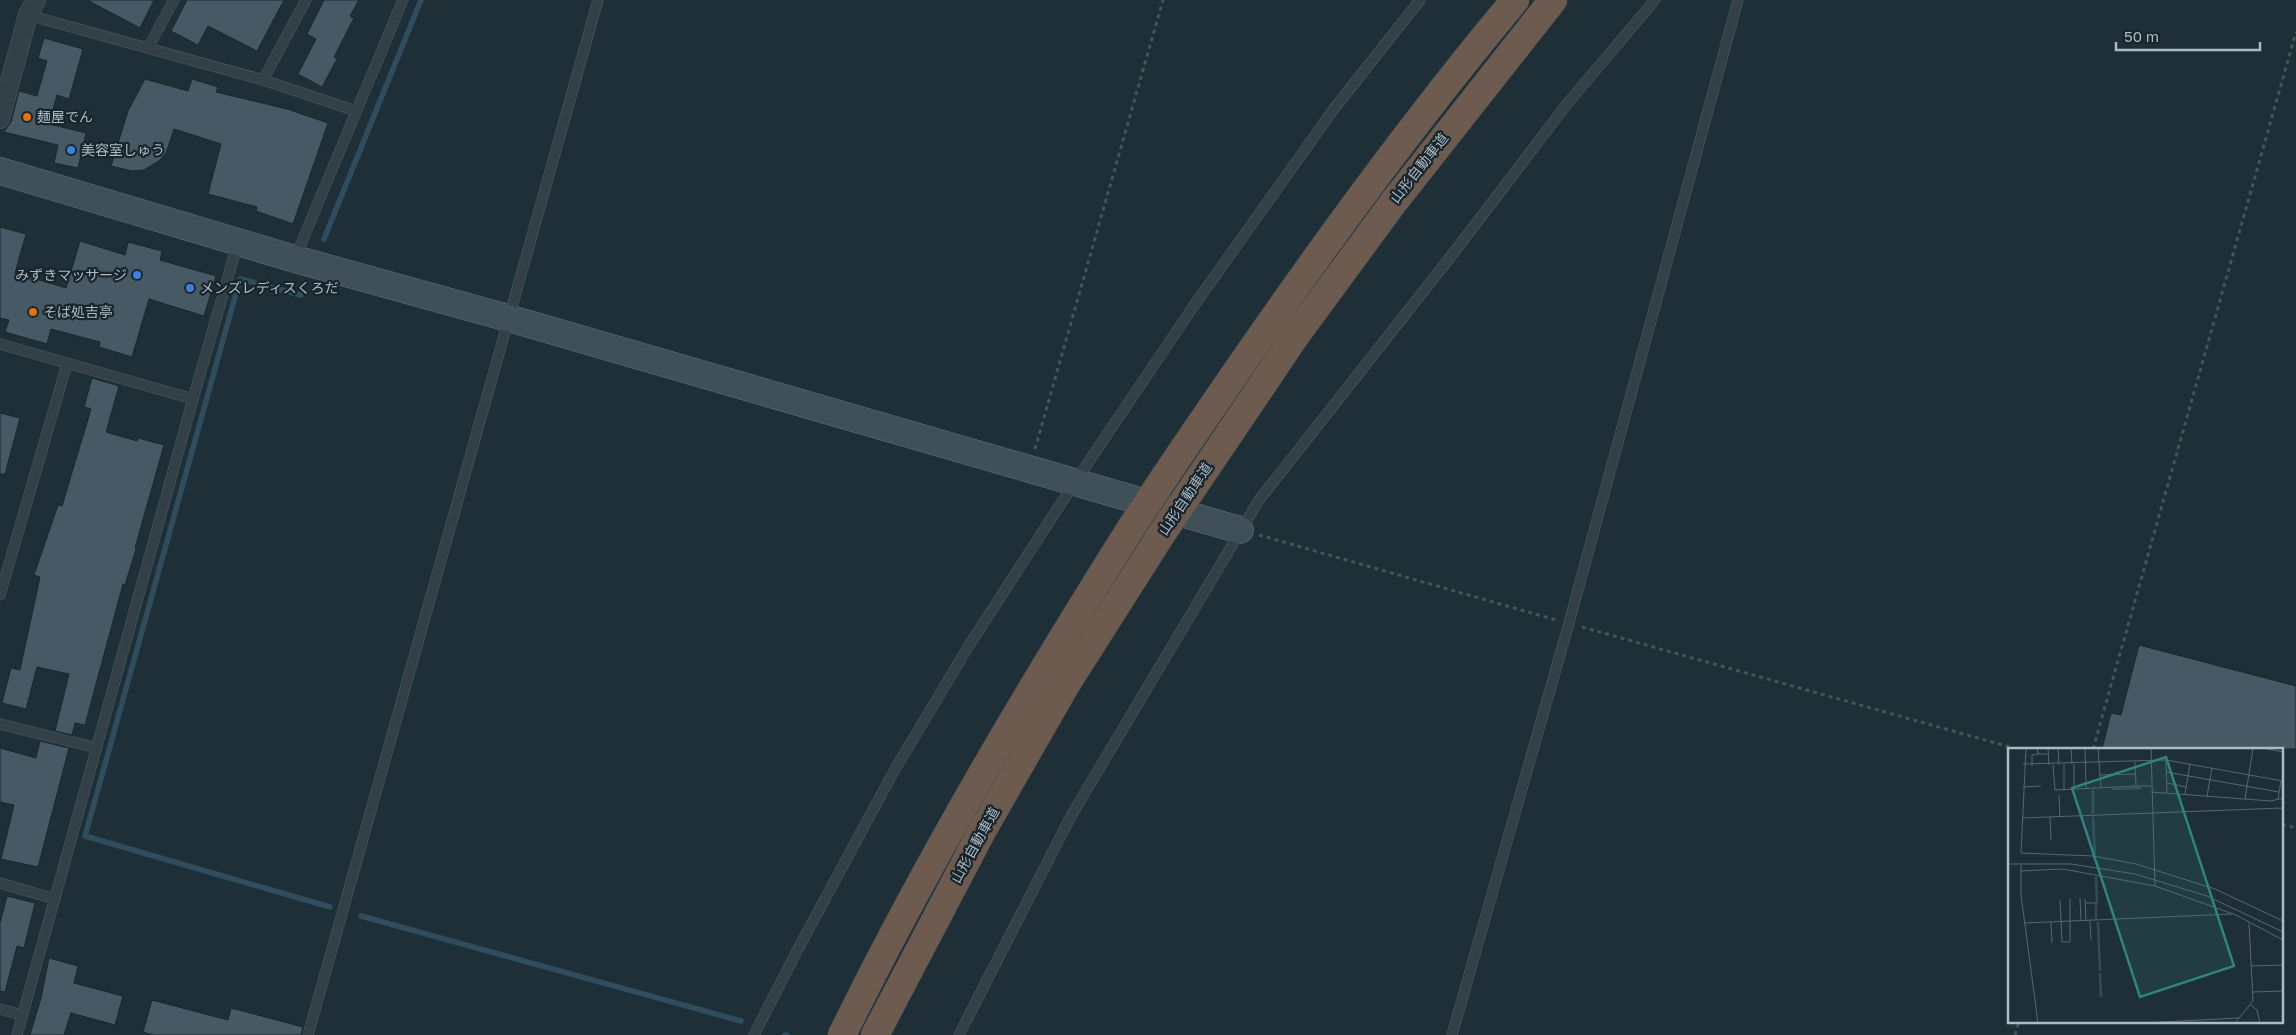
<svg xmlns="http://www.w3.org/2000/svg" width="2296" height="1035" viewBox="0 0 2296 1035" font-family="'Golos Text','Noto Sans JP',sans-serif">
<rect width="100%" height="100%" fill="#1f2f38"/>
<g fill="none" stroke-linecap="round" stroke-linejoin="round">
<g stroke="#304d5e" stroke-width="5.5">
<path d="M324 239 421 0"/>
<path d="M301 295 240 279 85 836 330 907"/>
<path d="M361 916 741 1021"/>
<path d="M785 1035H787"/>
</g>
</g>
<g fill="#475964" stroke="#1a272f">
<path d="M87 0H154L140 28Z"/>
<path d="M187 0H284L257 51 208 26 198 45 171 31Z"/>
<path d="M324 0H359L350 16 354 18 334 57 337 59 322 87 298 74 316 39 307 34Z"/>
<path d="M44 38 83 49 69 99 57 95 49 124 86 133 78 168 54 163 58 145 4 132 11 122 19 91 37 96 47 61 38 58Z"/>
<path d="M145 79 188 91 192 79 218 87 216 92 287 109 328 123 293 224 256 211 257 207 208 194 221 144 174 129 166 153 160 160 144 170 132 171 111 166 128 111Z"/>
<path d="M0 227 26 234 15 273 66 288 80 241 125 255 128 242 162 251 160 260 216 276 204 316 149 299 132 357 99 347 100 342 51 329 47 344 5 332 9 320 0 318Z"/>
<path d="M92 378 119 386 106 432 137 441 138 438 164 445 135 548 136 549 125 585 123 584 85 725 75 723 72 735 55 731 69 674 37 667 26 709 2 703 11 668 20 670 40 577 34 575 58 505 62 506 91 409 84 407Z"/>
<path d="M0 413 20 418 5 474H0Z"/>
<path d="M2139 645 2296 686V749H2102L2111 713 2121 715Z"/>
<path d="M40 741 69 748 38 867 1 859 14 805 0 802V748L36 758Z"/>
<path d="M7 896 35 903 24 948 17 946 5 992 0 991V923Z"/>
<path d="M49 958 78 966 74 983 123 996 115 1025 71 1013 64 1035H30L41 998Z"/>
<path d="M152 1000 228 1020 231 1008 303 1027 301 1035H153L143 1032Z"/>
</g>
<g fill="none" stroke-linecap="round" stroke-linejoin="round">
<defs>
<g id="lane">
<path d="M28 15 263 80 356 111"/>
<path d="M148 48 174 0"/>
<path d="M263 80 306 0"/>
<path d="M295 258 403 0"/>
<path d="M0 344 193 399 238 242"/>
<path d="M0 595 67 364"/>
<path d="M0 724 97 748"/>
<path d="M0 883 55 899"/>
<path d="M0 1009 22 1015"/>
<path d="M17 1035 193 399"/>
<path d="M308 1035 598 0"/>
<path d="M754 1035 797 951 894 771 968 647 1075 482 1193 307 1333 110 1420 0"/>
<path d="M959 1035 1071 816 1259 500 1455 251 1567 104 1655 0"/>
<path d="M1452 1035 1569 623 1738 0"/>
</g>
<path id="street" d="M0 119 28 15 36 0"/>
<path id="secondary" d="M0 171 295 259 508 318 1240 530"/>
<g id="highway">
<path d="M1166 475C1276 312 1389 151 1515 0"/>
<path d="M1194 486 1296 335 1393 203 1553 0"/>
<path d="M842 1035C928 860 1027 693 1131 528"/>
<path d="M875 1035 982 831 1065 686 1159 538"/>
</g>
</defs>
<use href="#lane" stroke="#505e66" stroke-width="11"/>
<use href="#street" stroke="#505e66" stroke-width="20"/>
<use href="#secondary" stroke="#505e66" stroke-width="28"/>
<use href="#highway" stroke="#3d4b53" stroke-width="29"/>
<g stroke="#415755" stroke-width="3" stroke-dasharray="4 4" stroke-linecap="butt">
<path d="M1035 449 1163 0"/>
<path d="M1259 535 1556 620"/>
<path d="M1582 627 2017 749"/>
<path d="M2093 749 2296 32"/>
<path d="M2282 824 2296 828"/>
<path d="M2015 1035 2019 1021"/>
</g>
<use href="#lane" stroke="#334048" stroke-width="10"/>
<use href="#street" stroke="#334048" stroke-width="19"/>
<use href="#secondary" stroke="#40505b" stroke-width="26"/>
<use href="#highway" stroke="#6e5b4f" stroke-width="28"/>
<defs>
<g id="highway-bridge">
<path d="M1131 528 1166 475"/>
<path d="M1159 538 1194 486"/>
</g>
</defs>
<use href="#highway-bridge" stroke="#3d4b53" stroke-width="29" stroke-linecap="butt"/>
<use href="#highway-bridge" stroke="#6e5b4f" stroke-width="28"/>
</g>
<g fill="#e8710a" stroke="#18252c" stroke-width="2">
<circle cx="27" cy="117" r="5"/>
<circle cx="33" cy="312" r="5"/>
</g>
<g fill="#3f7fe0" stroke="#18252c" stroke-width="2">
<circle cx="71" cy="150" r="5"/>
<circle cx="137" cy="275" r="5"/>
<circle cx="190" cy="288" r="5"/>
</g>
<g text-anchor="middle" stroke-width="4.5" stroke-linejoin="round" paint-order="stroke">
<g font-size="14" fill="#adbbc5" stroke="#18252c" text-anchor="start">
<text x="37" y="122">麺屋でん</text>
<text x="81" y="155">美容室しゅう</text>
<text x="127" y="280" text-anchor="end">みずきマッサージ</text>
<text x="200" y="293">メンズレディスくろだ</text>
<text x="43" y="317">そば処吉亭</text>
</g>
<g font-size="14" fill="#adbbc5" stroke="#18252c">
<text transform="translate(1419 168) rotate(-52)" y="5">山形自動車道</text>
<text transform="translate(1185 499) rotate(-56)" y="5">山形自動車道</text>
<text transform="translate(975 845) rotate(-61)" y="5">山形自動車道</text>
</g>
</g>
<g transform="translate(2008 748)">
<rect width="275" height="275" fill="#1f2f38"/>
<path fill="none" stroke="#304d5e" stroke-width="2.5" d="M104 41 133 40M85 42V66M85 69 87 107M88 129 89 155M90 174 92 223M92 225 93 249"/>
<path fill="none" stroke="#586770" stroke-width="1" d="M29 0 30 6H40M40 0 41 17M50 0 51 17M63 0 64 16M77 0 78 41M90 0 93 40M143 0 147 138M255 0 275 4M158 12 159 45M127 14 128 38H143M15 16 158 12 275 33M56 16V42M66 16V41M45 17 47 42 128 38M24 18V7L30 6M158 24 271 44M92 27 127 26M159 35 178 39M15 39 33 38M143 44 263 53 275 50M177 46 182 16M51 47 52 69M199 48 204 20M237 51 245 0M270 51 273 33M42 69 43 92M14 70 275 60M13 105 85 108 128 116 207 141 275 173M13 105 18 0M0 116H63L127 126 199 148 275 184M13 117V147L30 275M13 123 55 121 147 138 228 167 275 192M72 150 73 173M77 151 78 173M52 152 54 194H62V151M78 155H88V172M82 173 83 192M43 174 44 195M17 175 224 166M243 218 275 217M244 244 275 243M243 257 249 262 252 275M134 275 231 270M227 275 245 253 241 175"/>
<path fill="#2f847f" fill-opacity="0.15" stroke="#2f847f" stroke-width="2.5" d="M158 9 226 218 132 249 64 40Z"/>
<rect width="275" height="275" fill="none" stroke="#adbbc5" stroke-width="2.5"/>
</g>
<path d="M2116 42v8h144v-8" fill="none" stroke="#adbbc5" stroke-width="2.5"/>
<text x="2124" y="42" font-size="15" fill="#adbbc5" stroke="#18252c" stroke-width="4" paint-order="stroke">50 m</text>
</svg>
